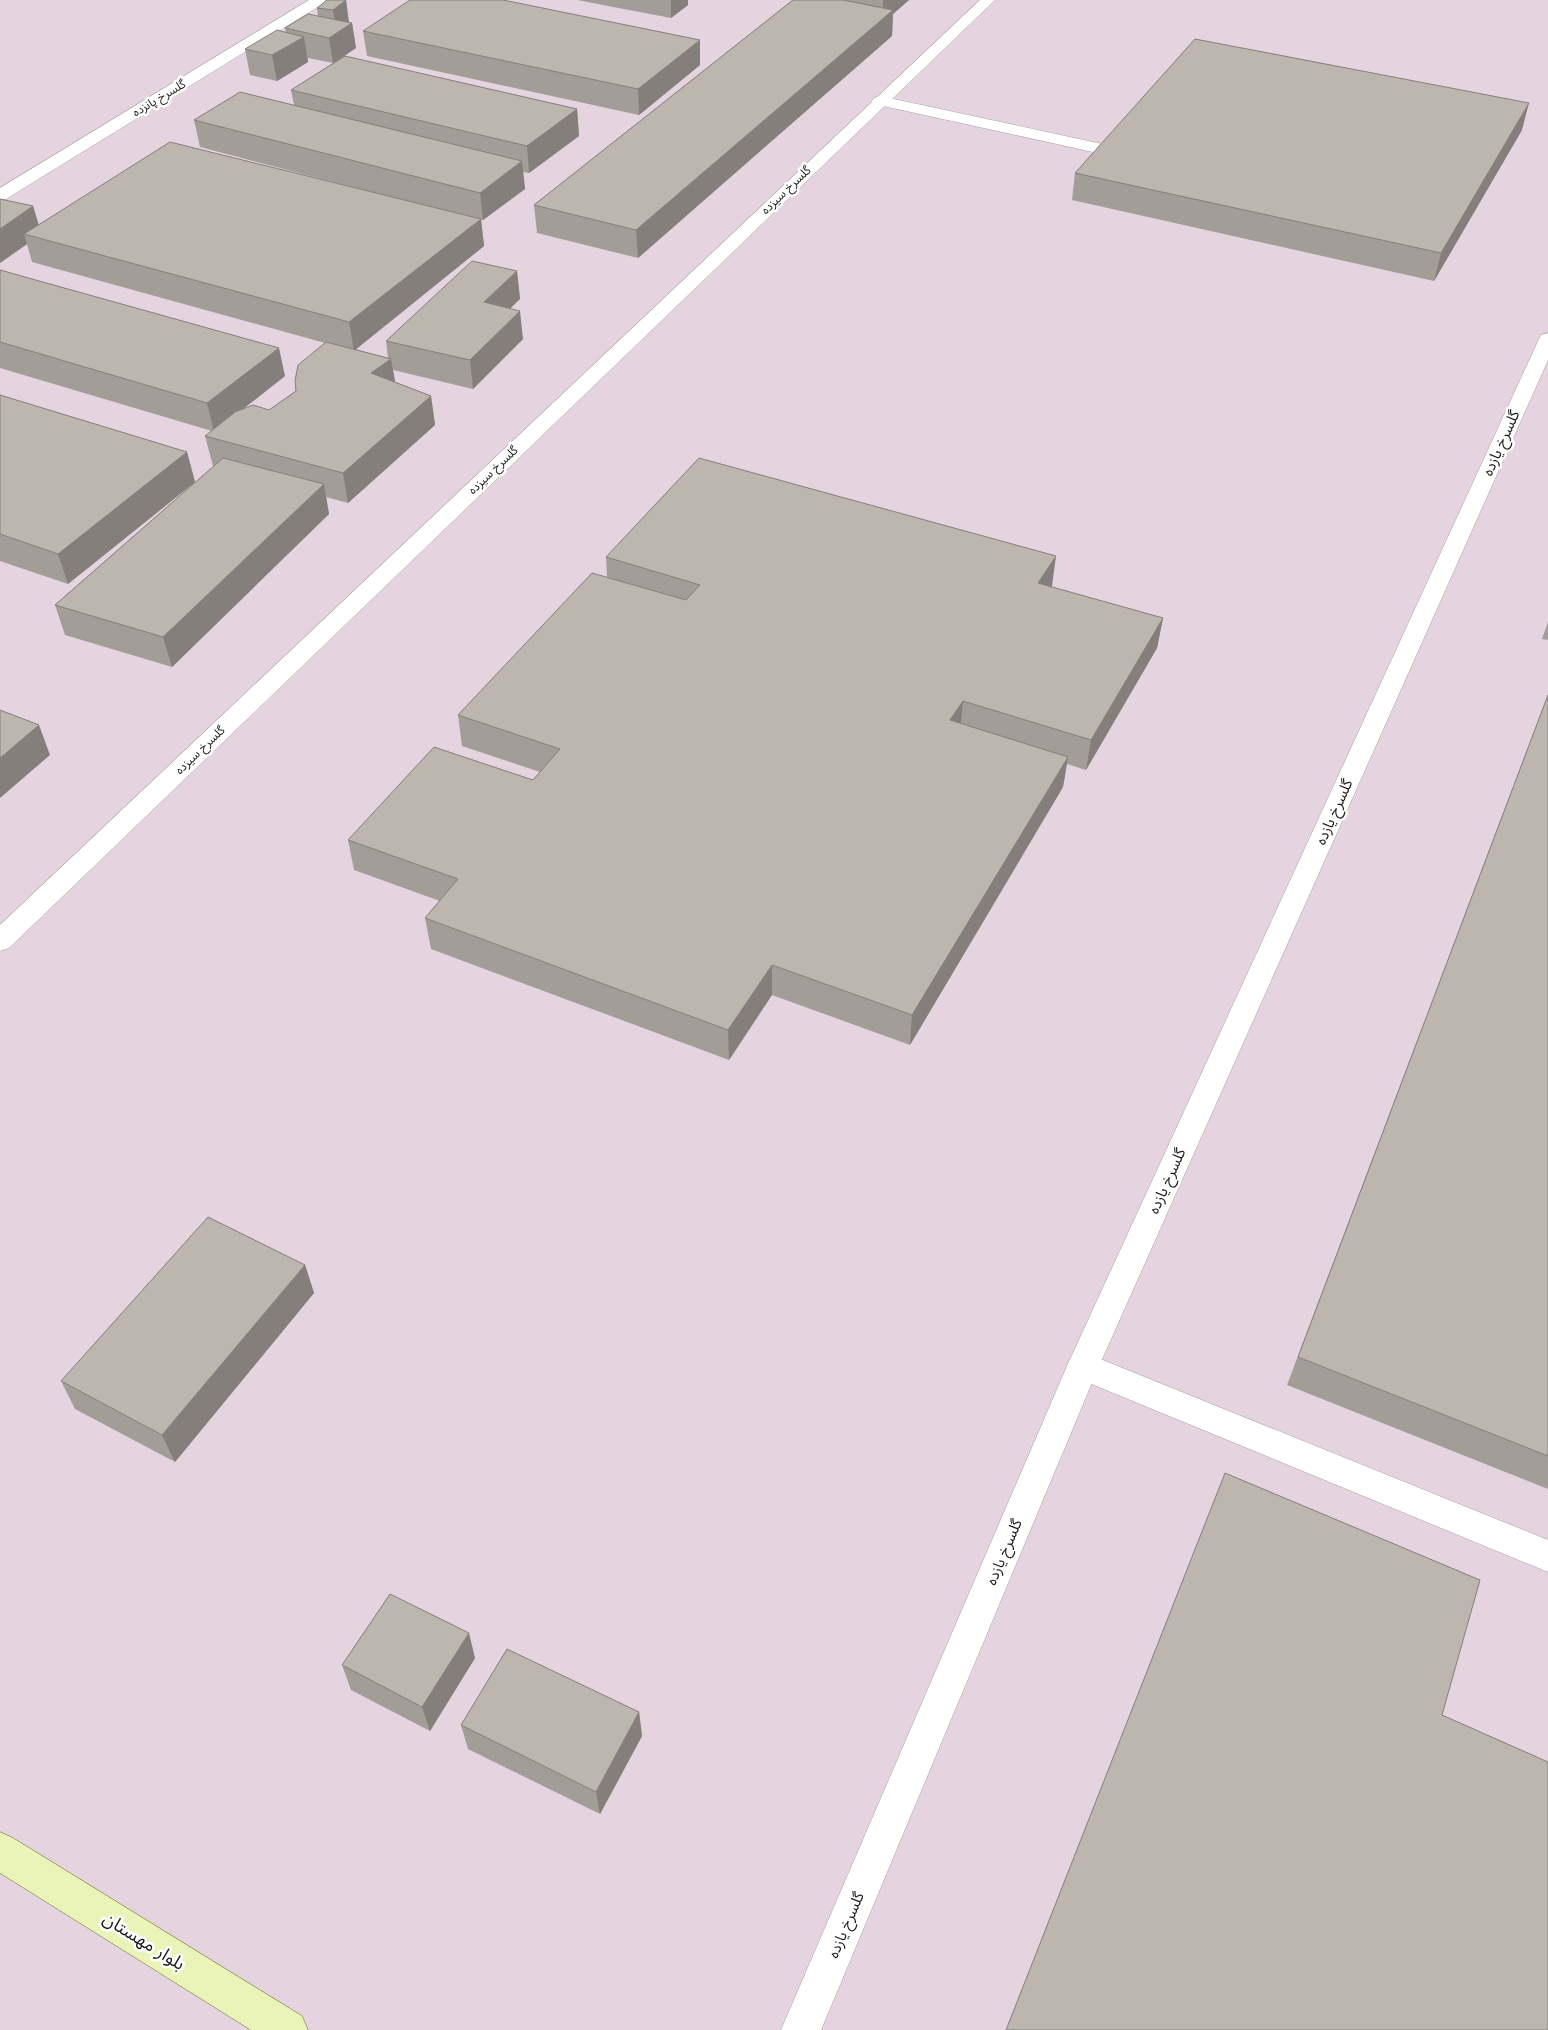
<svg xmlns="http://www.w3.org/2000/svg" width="1548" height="2030" viewBox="0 0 1548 2030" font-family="'Open Sans','Noto Sans Arabic',sans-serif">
<rect width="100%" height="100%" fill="#eceae2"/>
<rect fill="#e5d4e0" x="0" y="0" width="1548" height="2030"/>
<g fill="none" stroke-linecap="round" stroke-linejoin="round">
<defs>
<g id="lane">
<path d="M880 96 1093 142 1099 143 1101 147 1099 151 1093 152 874 104 872 101 874 98Z"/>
<path d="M1083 1352 1548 1540V1572L1072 1376 1067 1366 1072 1356Z"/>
</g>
<g id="street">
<path d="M309 0H326L324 3 6 199 0 200V188Z"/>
<path d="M980 0H995L9 948 0 951V925Z"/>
<path d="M1548 333V360L1099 1366 821 2030H781L1067 1366 1539 339 1541 335Z"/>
</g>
<path id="secondary" d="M0 1832 13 1838 302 2016 308 2030H251L0 1873Z"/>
</defs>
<use href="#lane" stroke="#a2a2a2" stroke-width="1"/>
<use href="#street" stroke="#a2a2a2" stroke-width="1"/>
<use href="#secondary" stroke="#56690c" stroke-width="1"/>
<use href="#lane" fill="#fff" fill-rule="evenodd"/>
<use href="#street" fill="#fff" fill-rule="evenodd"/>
<use href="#secondary" fill="#ebf4b8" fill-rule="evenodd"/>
</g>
<g fill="#a29d96">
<path d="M346 0 349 22 352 23 356 48 343 57 577 109 579 136 529 173 523 172 525 189 483 220H481L484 246 355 349 388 358 386 341 517 271 520 299 510 308 523 339 473 389 393 370 395 382 431 396 435 425 348 503 326 497 329 514 172 667 65 635 55 605 214 466H213L205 436 212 431 0 368V270L285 376 244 408 269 410 296 391 325 343 32 262 27 244 0 263 33 206 39 225 387 196 200 147 194 120 294 105 291 90 333 63 308 58V62L277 81 250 75 245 49 286 32 285 28 318 16 317 8Z"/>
<path d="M577 0H688V5L671 18Z"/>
<path d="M793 0H909L893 14 892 36 638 258 537 233 534 205Z"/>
<path d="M363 31 700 65 639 115 367 56Z"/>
<path d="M1522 130 1434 281 1072 200 1075 173Z"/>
<path d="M0 395 187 452 195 482 68 584 0 561Z"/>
<path d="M606 557 1052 586 1051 587 1163 618 1157 648 1086 770 1067 764 1063 787 910 1045 772 995 729 1060 431 949 425 918 440 901 354 870 348 840 533 780 540 772 462 746 458 715 607 577Z"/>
<path d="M1548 622V640L1542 639Z"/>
<path d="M1548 695V1489L1287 1385Z"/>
<path d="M305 1265 314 1293 175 1462 75 1409 61 1381Z"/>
<path d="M475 1658 430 1731 351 1690 342 1665Z"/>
<path d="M639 1712 642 1736 600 1814 468 1749 461 1725Z"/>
</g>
<g fill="#847f7a">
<path d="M346 0 349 24 352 23 356 48 333 63 329 38 337 32 333 10Z"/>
<path d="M671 0H688V5L671 18Z"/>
<path d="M883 0H909L893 14 892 36 638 258 636 230 883 19Z"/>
<path d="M304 37 308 62 277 81 272 55Z"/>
<path d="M700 40V65L639 115 638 89Z"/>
<path d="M1529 103 1522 130 1434 281 1441 253Z"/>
<path d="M577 109 579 136 529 173 527 146Z"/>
<path d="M522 161 525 189 483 220 480 193Z"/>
<path d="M33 206 41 234H24L27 244 0 263V229Z"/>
<path d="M481 219 484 246 354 351 349 322Z"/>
<path d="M517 271 520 299 487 331 484 302Z"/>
<path d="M520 311 523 339 473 389 470 360Z"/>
<path d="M279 348 285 376 214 432 207 403Z"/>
<path d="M391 359 396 387 371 373Z"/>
<path d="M431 396 435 425 348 503 343 473Z"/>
<path d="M187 452 195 482 68 584 58 554Z"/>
<path d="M324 484 329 514 172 667 163 637Z"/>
<path d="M1056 556 1052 586 1034 613 1038 583Z"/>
<path d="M1163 618 1157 648 1086 770 1091 740Z"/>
<path d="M963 701 960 731 950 720Z"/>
<path d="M39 725 50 755 0 798V758Z"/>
<path d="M1068 757 1063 787 910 1045 912 1015Z"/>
<path d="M772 965V995L729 1060 728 1030Z"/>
<path d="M305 1265 314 1293 175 1462 162 1435Z"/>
<path d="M469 1633 475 1658 430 1731 422 1707Z"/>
<path d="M639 1712 642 1736 600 1814 596 1792Z"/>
</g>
<g fill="#bcb6af" stroke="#847f7a">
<path d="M327 0H346L333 10 317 8Z"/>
<path d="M410 0H503L700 40 638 89 363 31Z"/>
<path d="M793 0H843L893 10 636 230 534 205Z"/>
<path d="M308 14 352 23 329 38 285 28Z"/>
<path d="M277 30 304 37 272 55 245 49Z"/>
<path d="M1195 39 1529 103 1441 253 1075 173Z"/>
<path d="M345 56 577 109 527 146 291 90Z"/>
<path d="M240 92 522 161 480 193 194 120Z"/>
<path d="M170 142 481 219 349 322 24 234Z"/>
<path d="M0 199 33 206 0 229Z"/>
<path d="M472 261 517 271 484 302 520 311 470 360 386 341Z"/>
<path d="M0 270 279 348 207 403 0 342Z"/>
<path d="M326 342 391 359 371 373 431 396 343 473 205 436 235 412 253 405 269 410 296 391 295 381 298 365Z"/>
<path d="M0 395 187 452 58 554 0 534Z"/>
<path d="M223 458 324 484 163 637 55 605Z"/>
<path d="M699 458 1056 556 1038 583 1163 618 1091 740 963 701 950 720 1068 757 912 1015 772 965 728 1030 425 918 458 879 348 840 434 747 533 780 560 749 458 715 592 573 686 600 700 585 606 557Z"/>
<path d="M1548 695V1456L1298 1357Z"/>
<path d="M0 710 39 725 0 758Z"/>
<path d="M208 1217 305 1265 162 1435 61 1381Z"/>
<path d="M1225 1473 1480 1580 1442 1715 1548 1762V2030H1006Z"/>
<path d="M390 1594 469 1633 422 1707 342 1665Z"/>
<path d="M507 1649 639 1712 596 1792 461 1725Z"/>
</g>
<g text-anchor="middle" stroke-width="5" stroke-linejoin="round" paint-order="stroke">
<g font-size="12" fill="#1b1b1b" stroke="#fff">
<text transform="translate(159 98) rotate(-31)" y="4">گلسرخ پانزده</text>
<text transform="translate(786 190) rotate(-44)" y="4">گلسرخ سیزده</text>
<text transform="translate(493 470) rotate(-44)" y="4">گلسرخ سیزده</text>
<text transform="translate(200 750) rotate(-44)" y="4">گلسرخ سیزده</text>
</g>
<g font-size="15" fill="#1b1b1b" stroke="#fff">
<text transform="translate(1501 443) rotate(-66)" y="5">گلسرخ یازده</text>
<text transform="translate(1334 812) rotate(-66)" y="5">گلسرخ یازده</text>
<text transform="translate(1167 1181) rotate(-66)" y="5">گلسرخ یازده</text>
<text transform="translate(1004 1552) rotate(-67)" y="5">گلسرخ یازده</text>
<text transform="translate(846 1925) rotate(-67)" y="5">گلسرخ یازده</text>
</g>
<g font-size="18" fill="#1b1b1b" stroke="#fff">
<text transform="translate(144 1941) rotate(32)" y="6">بلوار مهستان</text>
</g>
</g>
</svg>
